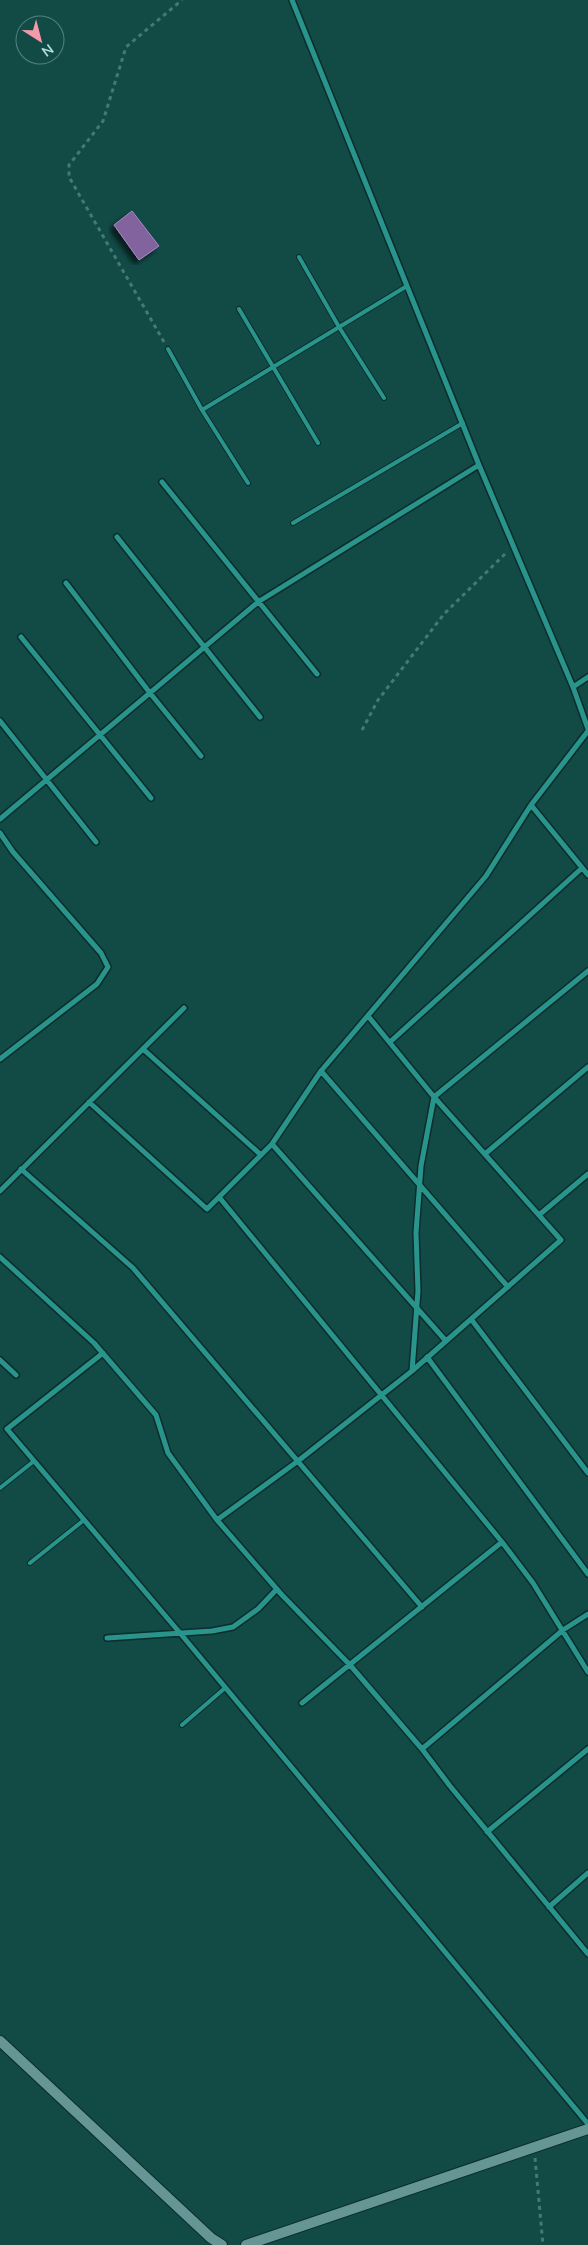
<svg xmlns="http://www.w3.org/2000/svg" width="588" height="2245" viewBox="0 0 588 2245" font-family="Mulish,sans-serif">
<defs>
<filter id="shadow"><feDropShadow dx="-4.5" dy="4.5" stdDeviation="2.5" flood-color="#0009"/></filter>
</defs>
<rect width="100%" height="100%" fill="#124a46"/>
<path fill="#83649e" stroke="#a787c3" filter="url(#shadow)" d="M 132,211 L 159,246 L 139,260 L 114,225 Z"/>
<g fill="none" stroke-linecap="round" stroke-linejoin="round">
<g stroke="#0c2d2a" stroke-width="6">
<path id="lane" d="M 299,257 L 339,327 L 384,398
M 239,309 L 318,443
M 168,349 L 202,410 L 248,483
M 202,410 L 407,286
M 293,523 L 463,423
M 0,1488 L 34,1461
M 30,1563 L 84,1520
M 182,1725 L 225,1688"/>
</g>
<g stroke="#0c2d2a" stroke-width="8">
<path id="street" d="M 292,0 L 479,465 L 573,687 L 588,729
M 162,482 L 317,674
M 117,537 L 260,717
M 66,583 L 150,693 L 201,756
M 21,637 L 151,798
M 573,687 L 588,677
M 0,721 L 96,842
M 531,805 L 588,875
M 0,819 L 258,602 L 479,465
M 0,833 L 13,852 L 101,953 L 108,967 L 97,984 L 0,1059
M 390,1042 L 582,868
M 143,1049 L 261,1155
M 321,1071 L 508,1287
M 89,1102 L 207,1209 L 272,1144 L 321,1071 L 486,876 L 531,805 L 588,731
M 272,1144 L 446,1341
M 485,1154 L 588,1067
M 21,1169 L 133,1268 L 422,1607
M 0,1191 L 184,1008
M 219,1197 L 502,1542 L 533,1583 L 588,1672
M 539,1215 L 588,1174
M 0,1257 L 94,1343 L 156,1415 L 168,1453 L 217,1520 L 282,1595 L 350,1665 L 422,1749 L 450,1786 L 588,1954
M 471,1319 L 588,1473
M 103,1353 L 7,1429 L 180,1633 L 588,2124
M 427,1357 L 588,1574
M 0,1360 L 16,1375
M 412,1371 L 418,1291 L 416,1233 L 421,1166 L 434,1097 L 588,971
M 217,1520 L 298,1461 L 412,1371 L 561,1240 L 434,1097 L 368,1016
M 107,1638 L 212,1631 L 233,1627 L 258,1609 L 277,1589
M 302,1703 L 502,1542
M 422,1749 L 563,1630 L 588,1614
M 487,1832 L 588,1749
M 549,1907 L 588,1873"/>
</g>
<g stroke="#0c2d2a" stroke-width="12">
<path id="secondary" d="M 0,2041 L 211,2238 L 222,2245
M 246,2245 L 588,2129"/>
</g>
<path stroke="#457975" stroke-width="3" stroke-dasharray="4 4" stroke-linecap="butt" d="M 164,342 L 69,177 L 69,165 L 103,121 L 126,47 L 182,0
M 362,730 L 378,700 L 444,614 L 507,552
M 535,2158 L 543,2245"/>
<use href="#lane" stroke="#28948c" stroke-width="4"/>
<use href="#street" stroke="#28948c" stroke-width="5"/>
<use href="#secondary" stroke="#659695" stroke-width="10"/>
</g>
<g transform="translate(40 40) rotate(144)"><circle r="24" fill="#124a46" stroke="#518581"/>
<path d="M0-4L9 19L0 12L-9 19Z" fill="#f39aaa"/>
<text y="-8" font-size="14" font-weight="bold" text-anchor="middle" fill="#b0ddd9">N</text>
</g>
</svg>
